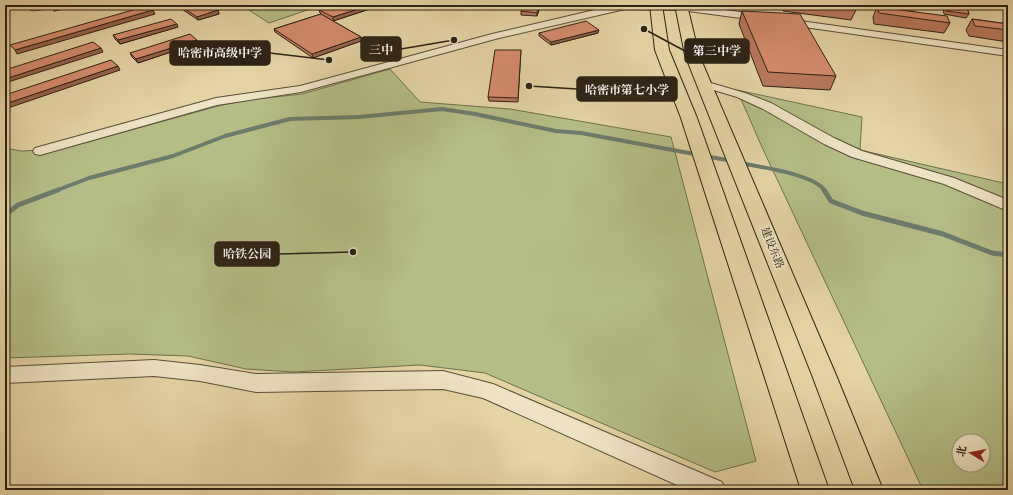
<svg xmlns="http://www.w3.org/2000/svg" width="1013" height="495" viewBox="0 0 1013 495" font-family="'IM FELL English','Noto Serif SC',serif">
<rect width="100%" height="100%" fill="#e5d4a6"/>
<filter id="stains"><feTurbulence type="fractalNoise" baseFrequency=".005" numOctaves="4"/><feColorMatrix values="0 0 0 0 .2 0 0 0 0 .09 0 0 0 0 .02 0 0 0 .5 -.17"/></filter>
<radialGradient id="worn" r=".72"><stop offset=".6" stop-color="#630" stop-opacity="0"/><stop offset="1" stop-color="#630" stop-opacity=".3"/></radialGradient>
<path fill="#b5bd87" stroke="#70704e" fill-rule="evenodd" d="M 241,5 L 322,5 L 269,23 Z
M 390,69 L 420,102 L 510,109 L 671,137 L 756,461 L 715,472 L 485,373 L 420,365 L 294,372 L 246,369 L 188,356 L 129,354 L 5,358 L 5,148 L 21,151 L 62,149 L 218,106 L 247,100 L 302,94 Z
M 737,90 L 862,117 L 860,150 L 1008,184 L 1008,490 L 923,490 L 761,145 ZM 959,441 L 983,441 L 983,465 L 959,465 Z"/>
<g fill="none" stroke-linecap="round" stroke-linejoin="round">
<path stroke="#6c7c6b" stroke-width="4" d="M 740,163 C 760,167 814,174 825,191
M 55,191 L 89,178 L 173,156 L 225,136 L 290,119 L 359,117 L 442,109 L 475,114 L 556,131 L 581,133 L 732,161"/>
<path stroke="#6c7c6b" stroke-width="5" d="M 824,190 L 831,201 L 862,213 L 943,234 L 992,253 L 1008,255
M 5,215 L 18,205 L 58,190"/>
<g stroke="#5a4e39" stroke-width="2">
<path id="minor" d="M 35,5 L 52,5 C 48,9 36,11 31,10 L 29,8 L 31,6 Z
M 616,5 L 687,5 L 763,15 L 768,18 L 763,21 L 681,10 L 625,9 L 499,38 L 301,92 L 217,105 L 40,155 L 35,154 L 33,151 L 35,148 L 216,98 L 300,86 L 492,34 Z
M 786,19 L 1008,50 L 1008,56 L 783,24 L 781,22 L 783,20 Z
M 704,81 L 745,93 L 771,103 L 834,138 L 862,151 L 954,178 L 1008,200 L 1008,211 L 944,184 L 852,157 L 824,144 L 763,109 L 737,97 L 700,86 L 698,84 L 700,82 Z
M 154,360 L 200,365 L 256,374 L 443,371 L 493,384 L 722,482 L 725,490 L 688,490 L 483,398 L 443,389 L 256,392 L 200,381 L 154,376 L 5,383 L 5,367 Z"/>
</g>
<g stroke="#2c2215" stroke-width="2">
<path id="major" d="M 650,5 L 662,5 L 669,50 L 697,118 L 829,490 L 801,490 L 681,118 L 655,50 Z
M 675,5 L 687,5 L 699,55 L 836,375 L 883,490 L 855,490 L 812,375 L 685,55 Z"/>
</g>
<use href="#minor" fill="#eee3c5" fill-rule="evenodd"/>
<use href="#major" fill="#e5d4a6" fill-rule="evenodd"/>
</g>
<path fill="#b8785f" stroke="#2c2215" d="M 49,5 L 79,5 L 54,11 Z
M 176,5 L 210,5 L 218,10 L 219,14 L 198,20 Z
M 333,5 L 382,5 L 333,21 L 361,37 L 361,41 L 313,58 L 275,32 L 274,29 L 321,14 L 320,13 L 319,10 Z
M 518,5 L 530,5 L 530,6 L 539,6 L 539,10 L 537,16 L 521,15 L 521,11 L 524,6 L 518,6 Z
M 784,5 L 855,5 L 856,10 L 851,20 L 783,11 Z
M 890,5 L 913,5 L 913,9 L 912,11 L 950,23 L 944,33 L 874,24 L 873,17 L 877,7 L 890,8 Z
M 942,5 L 966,5 L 969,14 L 966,18 L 944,14 Z
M 1003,5 L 1008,5 L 1008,16 L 1004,6 L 1004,5 Z
M 742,11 L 836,76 L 830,90 L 763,86 L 739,24 Z
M 972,19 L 1008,24 L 1008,42 L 969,36 L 966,30 Z
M 178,27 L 120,44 L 115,39 L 113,35 Z
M 539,33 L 598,33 L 551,45 L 539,36 Z
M 198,43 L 138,63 L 132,57 L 130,53 Z
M 521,50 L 518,102 L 489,101 L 488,97 Z"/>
<path fill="#96624e" stroke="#2c2215" d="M 51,5 L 79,5 L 54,11 Z
M 371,5 L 382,5 L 333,21 L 333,17 Z
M 539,6 L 539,10 L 537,16 L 537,13 Z
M 153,10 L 155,14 L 17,54 L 15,50 Z
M 218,10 L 219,14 L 198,20 L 197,17 Z
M 177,24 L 178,27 L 120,44 L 118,40 Z
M 599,30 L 598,33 L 551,45 L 551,42 Z
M 361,37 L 361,41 L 313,58 L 312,54 Z
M 197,40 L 198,43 L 138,63 L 136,59 Z
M 101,48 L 103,52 L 5,83 L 5,79 Z
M 118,66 L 120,70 L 5,109 L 5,104 Z"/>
<path fill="#d68c6f" stroke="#2c2215" d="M 179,5 L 210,5 L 218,10 L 197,17 Z
M 333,5 L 371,5 L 333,17 L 319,10 Z
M 524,5 L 539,6 L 537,13 L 521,11 Z
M 818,5 L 855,5 L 856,10 Z
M 892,5 L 913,5 L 913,9 L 892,6 Z
M 945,5 L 966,5 L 969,14 L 946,11 Z
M 147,6 L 153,10 L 15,50 L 10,45 Z
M 877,7 L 947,16 L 950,23 L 879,13 Z
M 742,11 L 800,14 L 836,76 L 768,72 Z
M 321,14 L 361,37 L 312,54 L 274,29 Z
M 171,19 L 177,24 L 118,40 L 113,35 Z
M 972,19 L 1008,24 L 1008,30 L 975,26 Z
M 586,21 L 599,30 L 551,42 L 539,33 Z
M 190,34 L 197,40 L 136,59 L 130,53 Z
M 93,42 L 101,48 L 5,79 L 5,70 Z
M 495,50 L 521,50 L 518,98 L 488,97 Z
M 111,60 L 118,66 L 5,104 L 5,95 Z"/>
<g text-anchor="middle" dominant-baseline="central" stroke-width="3.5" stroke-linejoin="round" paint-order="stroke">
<g font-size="11" fill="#2c2215" stroke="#eee3c5">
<text transform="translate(772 248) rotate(68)">建设东路</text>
</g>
</g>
<path fill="none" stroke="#2c2215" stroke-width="1.5" d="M454 40L401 49M644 29L685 51M329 60L270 53M529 86L577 89M353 252L279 254"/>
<g fill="#2c2215" stroke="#eee3c5" stroke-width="1.5">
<circle cx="454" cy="40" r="4"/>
<circle cx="644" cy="29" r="4"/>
<circle cx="329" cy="60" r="4"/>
<circle cx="529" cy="86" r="4"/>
<circle cx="353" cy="252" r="4"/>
</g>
<g fill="#2c2215" stroke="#2c2215" stroke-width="1.5">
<rect x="361" y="37" width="40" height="24" rx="4"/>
<rect x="685" y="39" width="64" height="24" rx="4"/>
<rect x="170" y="41" width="100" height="24" rx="4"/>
<rect x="577" y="77" width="100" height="24" rx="4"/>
<rect x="215" y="242" width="64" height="24" rx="4"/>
</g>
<g font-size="12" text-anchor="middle" font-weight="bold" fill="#fff">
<text x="381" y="54">三中</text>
<text x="717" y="55">第三中学</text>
<text x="220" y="57">哈密市高级中学</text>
<text x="627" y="94">哈密市第七小学</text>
<text x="247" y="258">哈铁公园</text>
</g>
<rect width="1013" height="495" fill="none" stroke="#e5d4a6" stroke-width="20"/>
<rect x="6" y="6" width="1001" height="483" fill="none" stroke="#2c2215" stroke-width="2"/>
<rect x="10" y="10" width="993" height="475" fill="none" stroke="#2c2215"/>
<g transform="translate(971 453) rotate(280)"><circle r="19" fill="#eee3c5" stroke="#a0967f"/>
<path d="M0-3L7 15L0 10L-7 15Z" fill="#8f2418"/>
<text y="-6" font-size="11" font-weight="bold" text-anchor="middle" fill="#2c2215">北</text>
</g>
<rect width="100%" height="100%" filter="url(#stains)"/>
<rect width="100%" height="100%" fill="url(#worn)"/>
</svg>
